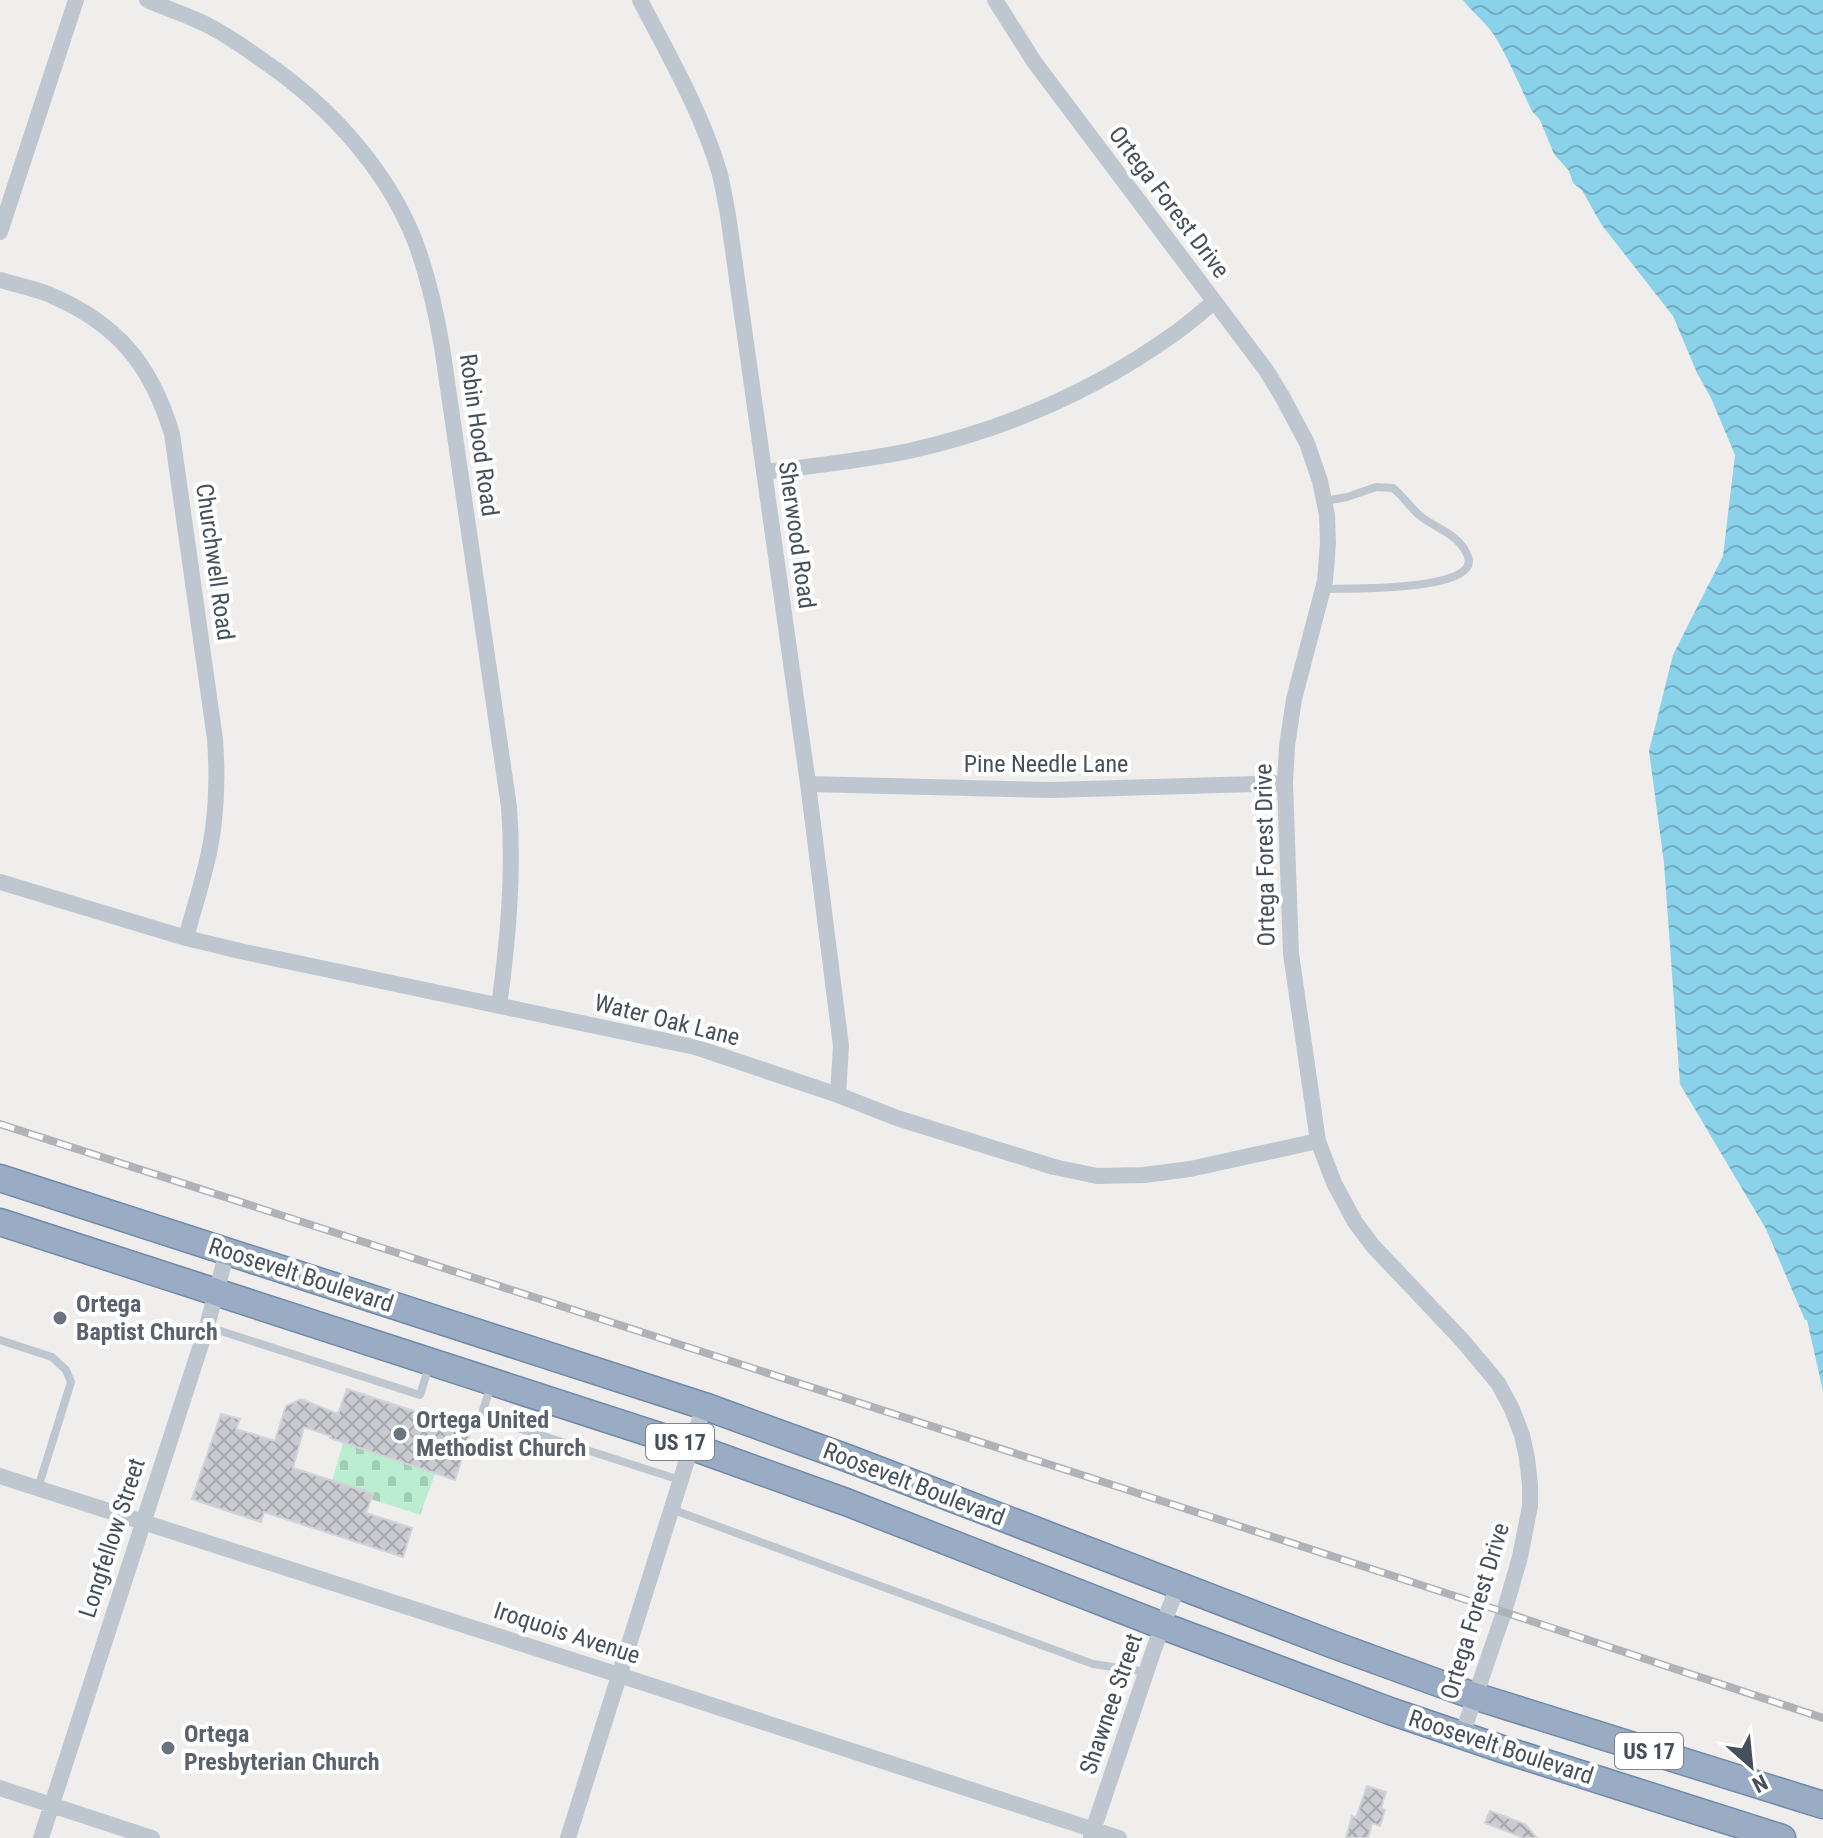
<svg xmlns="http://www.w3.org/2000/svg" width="1823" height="1838" viewBox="0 0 1823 1838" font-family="'Roboto Condensed',sans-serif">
<defs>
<pattern id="cemetery-stones" width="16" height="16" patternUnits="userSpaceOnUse" patternTransform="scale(2)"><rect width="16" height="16" fill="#bbedd0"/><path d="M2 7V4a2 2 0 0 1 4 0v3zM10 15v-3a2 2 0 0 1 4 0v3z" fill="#a2cdb5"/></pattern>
<pattern id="water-waves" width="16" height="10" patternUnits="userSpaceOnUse" patternTransform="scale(2)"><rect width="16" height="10" fill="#89d2ea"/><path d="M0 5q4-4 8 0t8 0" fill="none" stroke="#72adc1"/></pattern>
<pattern id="building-cross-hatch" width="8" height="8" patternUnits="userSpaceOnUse" patternTransform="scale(2)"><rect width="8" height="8" fill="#caccd2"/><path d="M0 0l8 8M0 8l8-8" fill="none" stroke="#a6a8ad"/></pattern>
</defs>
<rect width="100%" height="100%" fill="#f0eded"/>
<path fill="url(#cemetery-stones)" d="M 343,1443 L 435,1474 L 420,1515 L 371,1499 L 332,1481 Z"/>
<path fill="url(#water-waves)" d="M 1463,0 L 1823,0 L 1823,1391 L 1807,1320 L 1805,1320 L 1766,1229 L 1680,1084 L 1664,863 L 1649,751 L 1673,655 L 1723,556 L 1735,455 L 1711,398 L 1697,373 L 1673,316 L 1601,224 L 1582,190 L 1573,183 L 1569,171 L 1554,154 L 1540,120 L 1532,111 C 1519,85 1508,56 1492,32 C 1483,20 1472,12 1463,0 Z"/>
<path fill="url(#building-cross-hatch)" stroke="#d1d3d9" stroke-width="2" d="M 347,1389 L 471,1430 L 455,1480 L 330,1438 L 331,1436 L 304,1427 L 293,1468 L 373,1494 L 366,1513 L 412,1528 L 403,1557 L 264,1512 L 261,1522 L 192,1499 L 221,1414 L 240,1419 L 236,1429 L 275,1441 L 286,1406 L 301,1399 L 338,1414 Z
M 1367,1786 L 1386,1792 L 1381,1808 L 1385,1810 L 1380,1826 L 1372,1823 L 1368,1838 L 1346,1838 L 1352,1816 L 1356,1818 Z
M 1490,1811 L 1525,1824 L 1537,1838 L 1524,1838 L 1485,1823 Z"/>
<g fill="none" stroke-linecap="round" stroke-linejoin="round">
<g stroke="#7089a7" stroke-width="29">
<path id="trunk" d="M 0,1178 L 704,1406 L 847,1458 L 1334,1645 L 1474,1696 L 1823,1805
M 0,1222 L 690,1446 L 846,1502 L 1163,1626 L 1390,1711 L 1505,1750 L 1782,1838"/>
</g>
<path stroke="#bec7cf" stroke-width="8" d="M 1322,589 C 1341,588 1487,593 1467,554 C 1457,533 1436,529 1419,515 C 1410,507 1403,496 1393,488 L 1376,487 L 1347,497 L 1325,501
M 208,1327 L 420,1395 L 429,1366
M 0,1340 L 52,1357 L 66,1370 L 71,1382 L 38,1488
M 491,1386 L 481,1416 L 680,1480
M 671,1509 L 1093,1664 L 1146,1672"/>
<path stroke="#bec7cf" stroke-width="16" d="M 147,0 C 165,8 185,14 203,23 C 225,33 245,48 265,62 C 329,106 386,168 415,241 C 428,276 436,311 442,347 L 509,807 C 514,875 508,940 499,1006
M 640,0 C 669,56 701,111 719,171 C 723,185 725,200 728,215 L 808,784 L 841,1046 L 838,1095
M 995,0 L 1035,63 L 1266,370 L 1283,398 L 1307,443 L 1320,481 L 1327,515 L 1328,543 L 1325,581 L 1294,699 L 1287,746 L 1285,783 L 1291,954 L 1318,1141 L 1334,1183 L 1355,1222 L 1373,1246 L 1462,1340 L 1498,1383 L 1512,1409 L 1522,1435 L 1527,1458 L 1530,1485 L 1530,1506 L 1520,1557 L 1504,1612 L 1462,1735
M 0,232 L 76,0
M 0,280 C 16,285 33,288 48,294 C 117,323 151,364 172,434 L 215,739 C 217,766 217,794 214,821 C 210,861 196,900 186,938
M 764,472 C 812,466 861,461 909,451 C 1003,430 1092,392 1171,336 C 1186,326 1200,313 1214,302
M 808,784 L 1051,790 L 1285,783
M 0,882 L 186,938 L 240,951 L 695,1047 L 838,1095 L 897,1118 L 1054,1167 L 1097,1176 L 1144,1175 L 1190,1169 L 1318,1141
M 0,1476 L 619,1675 L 1119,1838
M 0,1788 L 152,1838
M 1091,1836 L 1154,1649 L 1178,1585
M 41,1838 L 207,1326 L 227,1252
M 568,1838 L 704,1406"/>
<use href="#trunk" stroke="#99acc4" stroke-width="26"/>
<g stroke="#afb2b7" stroke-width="8">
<path id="rail" d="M 0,1124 L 1504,1612 L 1823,1718"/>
</g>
<use href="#rail" stroke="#fff" stroke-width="5" stroke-dasharray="15" stroke-linecap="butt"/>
</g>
<g fill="#6b7280" stroke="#fff" stroke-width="3">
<circle cx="60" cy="1318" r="8"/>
<circle cx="400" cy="1434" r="8"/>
<circle cx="168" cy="1748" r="8"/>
</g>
<g text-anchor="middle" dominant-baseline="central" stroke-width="8" stroke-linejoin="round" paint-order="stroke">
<g fill="#fff" stroke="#7e848c" stroke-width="2">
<rect x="646" y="1424" width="68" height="36" rx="6"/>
<rect x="1615" y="1733" width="68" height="36" rx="6"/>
</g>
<g font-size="22" font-weight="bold" fill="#46505a">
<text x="680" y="1442">US 17</text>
<text x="1649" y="1751">US 17</text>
</g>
<g font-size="24" fill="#46505a" stroke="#fff">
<text transform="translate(1169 202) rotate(53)">Ortega Forest Drive</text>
<text transform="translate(479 435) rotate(82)">Robin Hood Road</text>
<text transform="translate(797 535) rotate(82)">Sherwood Road</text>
<text transform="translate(215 562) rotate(82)">Churchwell Road</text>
<text x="1046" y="764">Pine Needle Lane</text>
<text transform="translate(1265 855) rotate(-91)">Ortega Forest Drive</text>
<text transform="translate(667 1020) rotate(14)">Water Oak Lane</text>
<text transform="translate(301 1275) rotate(18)">Roosevelt Boulevard</text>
<text transform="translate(914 1484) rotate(21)">Roosevelt Boulevard</text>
<text transform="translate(112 1538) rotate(-72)">Longfellow Street</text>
<text transform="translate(1475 1611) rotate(-73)">Ortega Forest Drive</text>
<text transform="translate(567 1633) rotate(18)">Iroquois Avenue</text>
<text transform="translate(1111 1704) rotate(-71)">Shawnee Street</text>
<text transform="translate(1501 1747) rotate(18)">Roosevelt Boulevard</text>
</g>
<g font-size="24" font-weight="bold" fill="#5b616d" stroke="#fff" text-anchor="start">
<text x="76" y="1304">Ortega<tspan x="76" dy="28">Baptist Church</tspan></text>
<text x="416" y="1420">Ortega United<tspan x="416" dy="28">Methodist Church</tspan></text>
<text x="184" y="1734">Ortega<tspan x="184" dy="28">Presbyterian Church</tspan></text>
</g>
</g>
<g transform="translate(1751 1766) rotate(153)" stroke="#ffffff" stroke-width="6" paint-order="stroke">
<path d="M0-6L14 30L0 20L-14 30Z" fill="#46505a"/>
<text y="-12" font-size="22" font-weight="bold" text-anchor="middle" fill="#46505a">N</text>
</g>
</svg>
